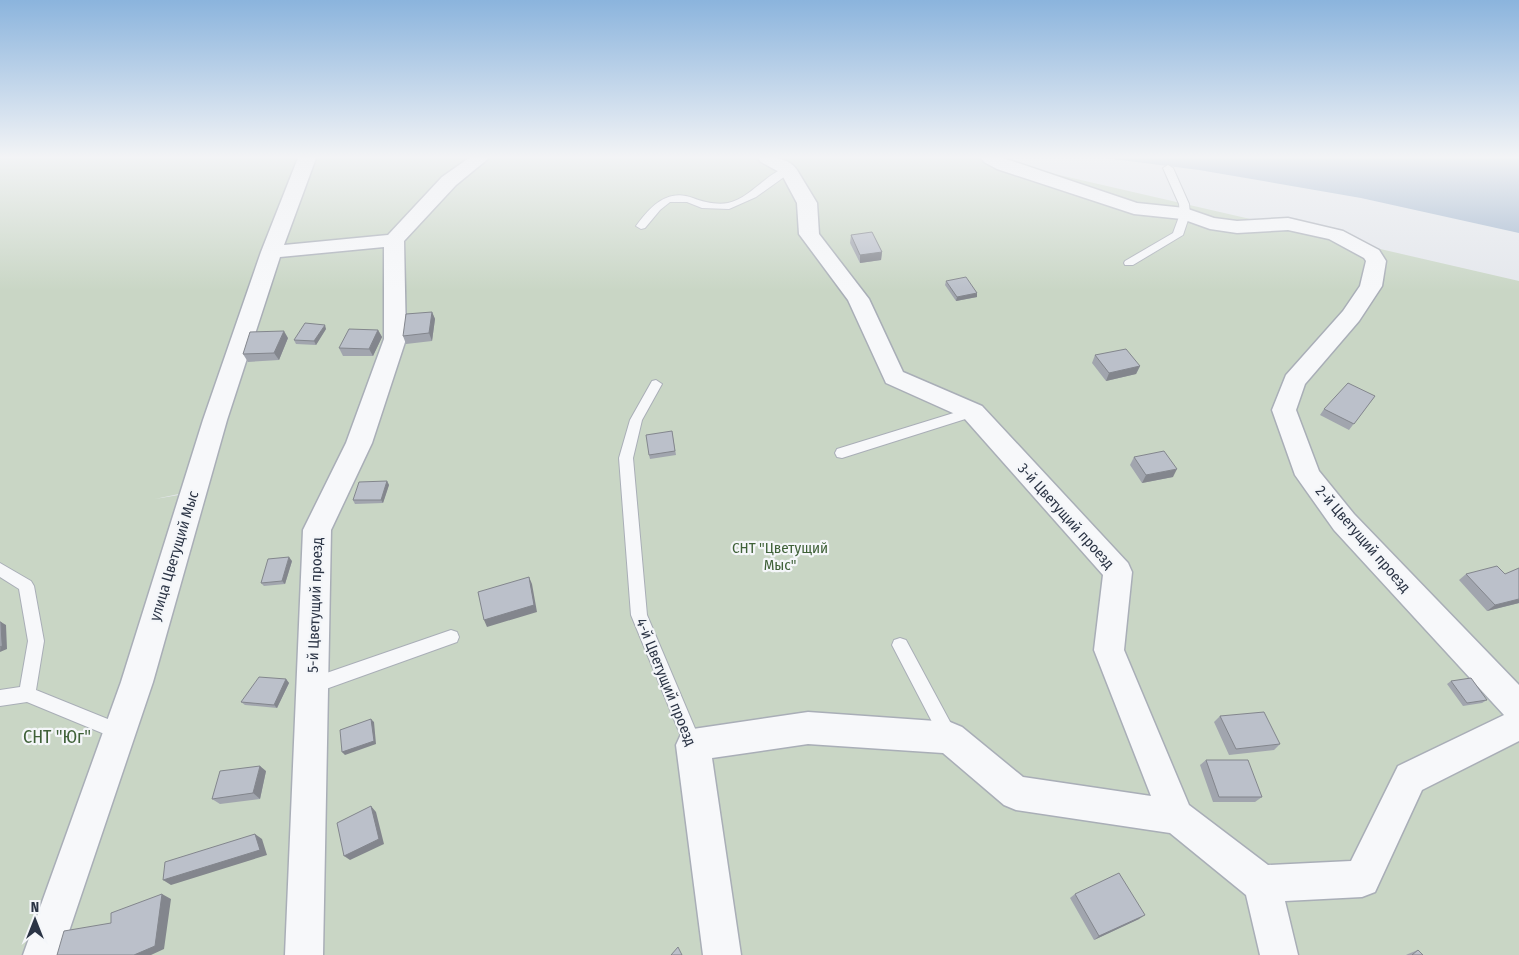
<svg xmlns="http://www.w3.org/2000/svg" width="1519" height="955" viewBox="0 0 1519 955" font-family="'Fira Sans Condensed',sans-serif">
<rect width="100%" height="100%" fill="#e4e7ec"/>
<path fill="#c9d6c5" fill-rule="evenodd" d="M 0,158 L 1002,158 L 1020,166 L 1519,281 L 1519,955 L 0,955 ZM 193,491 L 151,633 L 135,635 L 185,494 L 155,499 Z"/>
<path fill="#9fb4cc" d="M 1105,158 L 1519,158 L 1519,233 L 1361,198 L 1199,170 Z"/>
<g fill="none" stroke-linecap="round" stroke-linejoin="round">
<g stroke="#a9aeb7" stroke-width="2">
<path id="service" d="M 1168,165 L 1173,168 L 1189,204 L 1190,214 L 1183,235 L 1133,265 L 1125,265 L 1124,263 L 1125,261 L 1173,233 L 1180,214 L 1179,204 L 1163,168 Z
M 788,167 L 793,170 L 791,172 L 756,197 L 729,209 L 702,208 L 687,202 L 670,202 L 660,210 L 645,228 L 641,229 L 636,226 C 650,207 667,188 693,198 C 703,202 717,205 728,203 C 751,198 766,173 788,167 Z
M 656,380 L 662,384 L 642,420 L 633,458 L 647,615 L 702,745 L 699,751 L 693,753 L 687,751 L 631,615 L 619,458 L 630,420 L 652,381 Z
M 973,407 L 978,409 L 979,412 L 978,415 L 842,458 L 837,457 L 835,453 L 837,449 Z
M 0,563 L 31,581 L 34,586 L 44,641 L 36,690 L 125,726 L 128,732 L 125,738 L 119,740 L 27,702 L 0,706 L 0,690 L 20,687 L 28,641 L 19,589 L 0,577 Z
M 451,630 L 457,632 L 459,637 L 457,642 L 312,694 L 306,691 L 304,686 L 306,681 L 312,678 Z
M 900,638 L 906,640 L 955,731 L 958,737 L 955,743 L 949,745 L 943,743 L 892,645 L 894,640 Z"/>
</g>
<g stroke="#a9aeb7" stroke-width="3">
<path id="minor" d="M 298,158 L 316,158 L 284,245 L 388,235 L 442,177 L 469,158 L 489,158 L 456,185 L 404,241 L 406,339 L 372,443 L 331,530 L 323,955 L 285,955 L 303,530 L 346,443 L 384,339 L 384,247 L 280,257 L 227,420 L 153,682 L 61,955 L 23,955 L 121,682 L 203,420 L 261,252 Z
M 758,158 C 772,157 788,157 797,170 L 817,203 L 819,234 L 869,299 L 903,372 L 982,406 L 1128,563 L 1132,572 L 1124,650 L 1189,805 L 1268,865 L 1351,861 L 1398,766 L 1504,715 L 1334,530 L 1295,475 L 1272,410 L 1286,375 L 1343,311 L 1360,286 L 1366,261 L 1364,258 L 1329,239 L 1288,230 L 1237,233 L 1210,229 L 1182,219 L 1134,214 L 997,169 L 984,162 L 981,158 L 1003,158 L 1137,203 L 1185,208 L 1214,218 L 1237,221 L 1288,218 L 1343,231 L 1379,250 L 1386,261 L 1382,286 L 1359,321 L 1305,384 L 1296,410 L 1319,471 L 1354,514 L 1519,685 L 1519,741 L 1422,790 L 1375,892 L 1362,897 L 1285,901 L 1298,955 L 1260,955 L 1246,895 L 1170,833 L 1016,810 L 1004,805 L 943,753 L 808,744 L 712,758 L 741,955 L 703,955 L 676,745 L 681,734 L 693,729 L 808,712 L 950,722 L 962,727 L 1023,777 L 1151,796 L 1094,650 L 1103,575 L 964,418 L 886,383 L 848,300 L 799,234 L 797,203 L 781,173 L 761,162 Z"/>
</g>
<use href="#service" fill="#f7f8fa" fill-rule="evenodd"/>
<use href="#minor" fill="#f7f8fa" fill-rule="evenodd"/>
</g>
<path fill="#a1a5ae" d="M 851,235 L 882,252 L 881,260 L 860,263 L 850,243 Z
M 946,281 L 977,297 L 956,301 L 945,285 Z
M 432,312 L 435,319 L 432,341 L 406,344 L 403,336 Z
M 326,329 L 316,345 L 296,344 L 294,340 Z
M 378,330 L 382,337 L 373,356 L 343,356 L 339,348 Z
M 288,338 L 279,360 L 248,362 L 243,354 Z
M 1095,355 L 1140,366 L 1136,374 L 1106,381 L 1092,363 Z
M 1375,396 L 1349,430 L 1320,415 L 1324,409 Z
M 672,431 L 676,455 L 650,459 L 649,455 Z
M 1134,457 L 1173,477 L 1142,483 L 1130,465 Z
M 387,481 L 389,485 L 383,503 L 355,504 L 353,500 Z
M 292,561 L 285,584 L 264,586 L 261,583 Z
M 1466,574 L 1505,574 L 1519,603 L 1487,611 L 1459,580 Z
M 286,679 L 289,683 L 277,708 L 245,705 L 241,702 Z
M 1451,681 L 1487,700 L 1482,703 L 1463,706 L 1447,684 Z
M 1220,716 L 1280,744 L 1274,750 L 1229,755 L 1214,722 Z
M 1206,760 L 1262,797 L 1255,802 L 1213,802 L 1200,765 Z
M 266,771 L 260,799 L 220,804 L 212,799 Z
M 1075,894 L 1139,919 L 1094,940 L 1070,898 Z
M 1418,950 L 1423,955 L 1406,955 L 1408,954 Z"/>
<path fill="#83868d" d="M 882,252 L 881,260 L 860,263 L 860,255 Z
M 977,293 L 977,297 L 956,301 L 957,297 Z
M 432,312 L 435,319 L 432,341 L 429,333 Z
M 325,325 L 326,329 L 316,345 L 314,341 Z
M 378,330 L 382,337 L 373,356 L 369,349 Z
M 284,331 L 288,338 L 279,360 L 274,353 Z
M 1140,366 L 1136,374 L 1106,381 L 1109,373 Z
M 1177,469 L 1173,477 L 1142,483 L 1146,475 Z
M 387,481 L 389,485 L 383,503 L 381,500 Z
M 289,557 L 292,561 L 285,584 L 282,581 Z
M 529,577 L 532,584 L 537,612 L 487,627 L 484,620 Z
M 1519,599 L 1519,603 L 1487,611 L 1495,605 Z
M 1,622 L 6,625 L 7,649 L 0,652 Z
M 286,679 L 289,683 L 277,708 L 274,705 Z
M 371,719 L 374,722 L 376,744 L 345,755 L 342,752 Z
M 260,766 L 266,771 L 260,799 L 253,793 Z
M 371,806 L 376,812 L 384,844 L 350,860 L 344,856 Z
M 255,834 L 262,839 L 267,855 L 171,885 L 163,880 Z
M 162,894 L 171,899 L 164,949 L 151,955 L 134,955 Z
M 1145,915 L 1139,919 L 1094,940 L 1099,936 Z"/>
<path fill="#bbc0ca" stroke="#83868d" d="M 872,232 L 882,252 L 860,255 L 851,235 Z
M 966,277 L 977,293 L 957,297 L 946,281 Z
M 432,312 L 429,333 L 403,336 L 406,314 Z
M 305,323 L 325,325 L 314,341 L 294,340 Z
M 349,329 L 378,330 L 369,349 L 339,348 Z
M 284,331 L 274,353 L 243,354 L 250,332 Z
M 1126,349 L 1140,366 L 1109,373 L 1095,355 Z
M 1348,383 L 1375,396 L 1354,424 L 1324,409 Z
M 672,431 L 675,451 L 649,455 L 646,435 Z
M 1164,451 L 1177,469 L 1146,475 L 1134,457 Z
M 387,481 L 381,500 L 353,500 L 359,482 Z
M 289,557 L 282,581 L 261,583 L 268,559 Z
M 1497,566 L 1505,574 L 1519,568 L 1519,599 L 1495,605 L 1466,574 Z
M 529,577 L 534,605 L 484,620 L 478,592 Z
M 0,622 L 1,622 L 2,646 L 0,647 Z
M 259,677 L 286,679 L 274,705 L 241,702 Z
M 1471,678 L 1487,700 L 1467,703 L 1451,681 Z
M 1264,712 L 1280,744 L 1236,749 L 1220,716 Z
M 371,719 L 374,741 L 342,752 L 340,730 Z
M 1206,760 L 1248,760 L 1262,797 L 1219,797 Z
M 260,766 L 253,793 L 212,799 L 220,771 Z
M 371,806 L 379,839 L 344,856 L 337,823 Z
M 255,834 L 260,850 L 163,880 L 165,862 Z
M 1119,873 L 1145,915 L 1099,936 L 1075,894 Z
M 162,894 L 155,946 L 134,955 L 57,955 L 64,931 L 111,923 L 111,913 Z
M 678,947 L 682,955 L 671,955 Z
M 1418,950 L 1423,955 L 1412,955 Z"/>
<linearGradient id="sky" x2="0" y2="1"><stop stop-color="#8bb4dd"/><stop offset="0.54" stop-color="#f3f4f6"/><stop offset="1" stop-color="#f3f4f6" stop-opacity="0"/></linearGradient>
<rect width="1519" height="291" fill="url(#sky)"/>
<g text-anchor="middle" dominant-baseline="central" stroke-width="4.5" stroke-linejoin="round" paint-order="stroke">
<g font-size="15" fill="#2b3445" stroke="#f4f6f9">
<text transform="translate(1066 516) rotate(48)">3-й Цветущий проезд</text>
<text transform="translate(1363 539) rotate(49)">2-й Цветущий проезд</text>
<text transform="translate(174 556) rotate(-73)">улица Цветущий Мыс</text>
<text transform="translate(315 605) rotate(-88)">5-й Цветущий проезд</text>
<text transform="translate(666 682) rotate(68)">4-й Цветущий проезд</text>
</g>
<g font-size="15" fill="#3f6138" stroke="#f4f6f9">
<text x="780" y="548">СНТ "Цветущий<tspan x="780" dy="17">Мыс"</tspan></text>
</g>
<g font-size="18" fill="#3f6138" stroke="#f4f6f9">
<text x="57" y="737">СНТ "Юг"</text>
</g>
</g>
<g transform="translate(35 920)" stroke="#f4f6f9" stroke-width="4" paint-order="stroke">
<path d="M0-4L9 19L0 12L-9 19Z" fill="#2b3445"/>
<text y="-8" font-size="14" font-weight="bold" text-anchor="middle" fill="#2b3445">N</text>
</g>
</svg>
